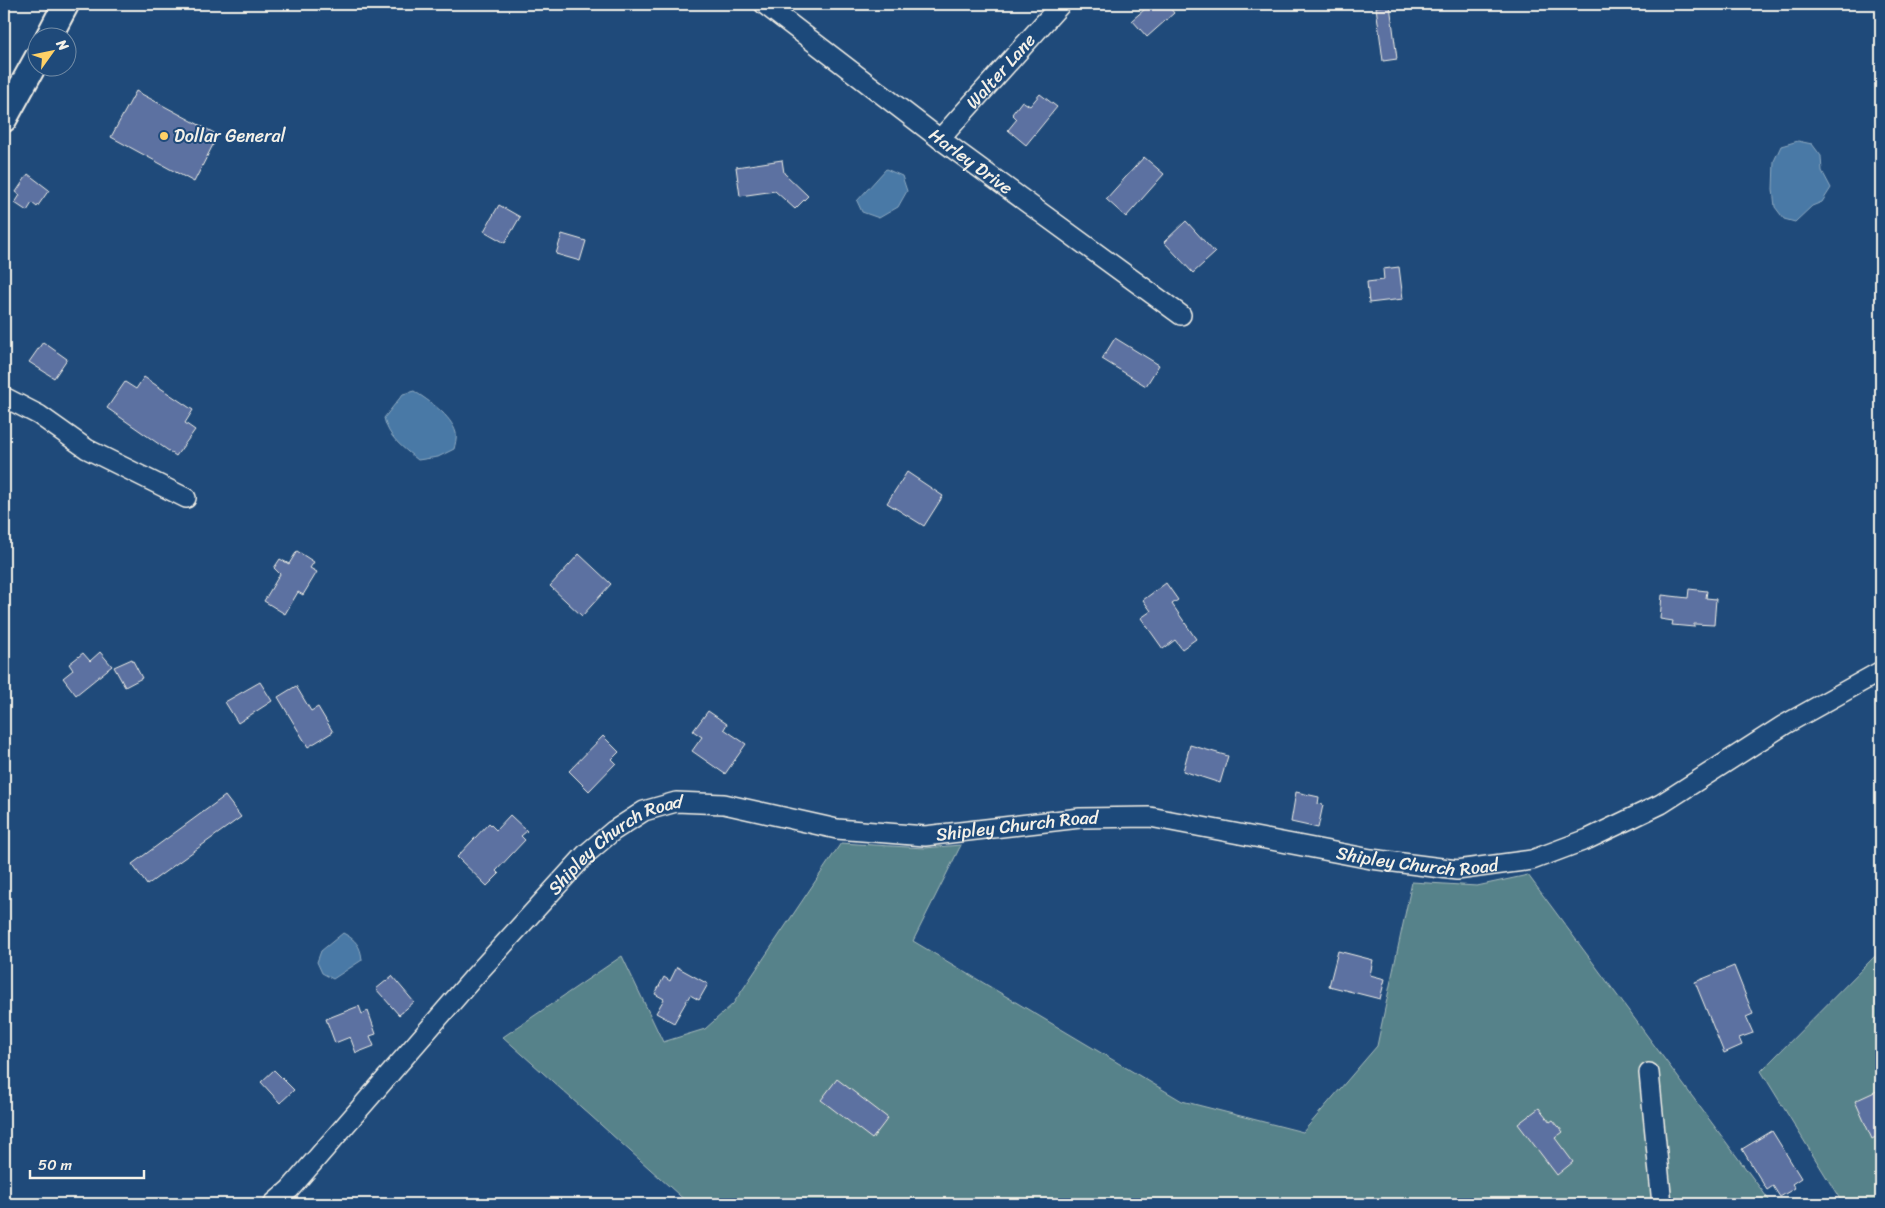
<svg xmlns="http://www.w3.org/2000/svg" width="1885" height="1208" viewBox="0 0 1885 1208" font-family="Sriracha,sans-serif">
<rect width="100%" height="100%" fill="#1f4a7a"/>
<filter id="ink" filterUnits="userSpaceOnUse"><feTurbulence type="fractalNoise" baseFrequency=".02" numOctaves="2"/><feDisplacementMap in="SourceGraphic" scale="10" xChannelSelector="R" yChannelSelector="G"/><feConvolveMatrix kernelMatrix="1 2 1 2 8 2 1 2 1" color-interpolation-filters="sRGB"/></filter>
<g filter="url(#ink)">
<path fill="#57828a" stroke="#a6bab9" d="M 841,843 L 924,848 L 961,845 L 913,941 L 1182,1101 L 1303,1132 L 1377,1046 L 1412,882 L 1477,886 L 1528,875 L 1772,1204 L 689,1204 L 503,1037 L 622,956 L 663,1042 L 705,1029 L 733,1004 Z
M 1881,950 L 1881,1204 L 1843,1204 L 1761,1071 Z"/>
<path fill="#4979a6" stroke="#8da9c0" d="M 1798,141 L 1812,144 L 1821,156 L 1822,171 L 1831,188 L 1822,202 L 1812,206 L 1795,222 L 1784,219 L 1775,207 L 1773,189 L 1774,161 L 1781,146 Z
M 886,169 L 902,176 L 907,191 L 898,207 L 879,218 L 862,212 L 857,201 Z
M 414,391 C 429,401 451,415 456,433 C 457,438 455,445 454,449 L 438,457 L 418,460 C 403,448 388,437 384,418 L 403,394 Z
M 343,933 C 355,939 361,946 362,960 L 333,979 L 322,973 L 317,962 L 321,951 Z"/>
<path fill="#5c71a1" stroke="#f4f1e8" d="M 1151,4 L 1167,4 L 1174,13 L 1147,37 L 1132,20 Z
M 1390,5 L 1397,59 L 1383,61 L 1376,7 Z
M 136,91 L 218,135 L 194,182 L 111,137 Z
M 1040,94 L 1057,107 L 1026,145 L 1008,130 L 1017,119 L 1012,114 L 1022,101 L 1030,106 Z
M 1144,157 L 1164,174 L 1126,217 L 1106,199 Z
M 782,160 L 784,173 L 808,196 L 795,209 L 775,191 L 740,196 L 736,167 Z
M 28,174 L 49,190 L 37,207 L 32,203 L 27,211 L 15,203 L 20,195 L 16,192 Z
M 499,205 L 520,217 L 505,243 L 484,231 Z
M 1186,221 L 1215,253 L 1193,273 L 1164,242 Z
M 562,234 L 586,241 L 580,261 L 556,254 Z
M 1399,267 L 1403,299 L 1369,303 L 1367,282 L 1384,280 L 1383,269 Z
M 1115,338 L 1159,365 L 1146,386 L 1102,359 Z
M 43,342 L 67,359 L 54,378 L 29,362 Z
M 144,377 L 193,410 L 185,423 L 195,430 L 176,456 L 107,408 L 125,382 L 136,389 Z
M 907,472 L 943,496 L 924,526 L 887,503 Z
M 297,551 L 314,562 L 310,568 L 317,572 L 303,595 L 298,592 L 285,614 L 264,601 L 280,574 L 274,568 L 280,559 L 289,564 Z
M 579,554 L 611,584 L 582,616 L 550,586 Z
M 1166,583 L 1178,600 L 1172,604 L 1196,639 L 1182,649 L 1175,640 L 1163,649 L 1141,618 L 1151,611 L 1143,600 Z
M 1689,589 L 1707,591 L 1706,598 L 1716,599 L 1714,625 L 1694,624 L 1694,627 L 1672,625 L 1673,621 L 1660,619 L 1662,595 L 1688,598 Z
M 100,652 L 112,666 L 76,695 L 63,678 L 73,670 L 69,664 L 83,653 L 90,661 Z
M 132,659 L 142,678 L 125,687 L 114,667 Z
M 260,682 L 272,701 L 238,723 L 225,702 Z
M 296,686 L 311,711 L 318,707 L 333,732 L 308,747 L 278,697 Z
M 708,711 L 727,724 L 724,729 L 746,744 L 725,774 L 692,751 L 702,737 L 693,731 Z
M 603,736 L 619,752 L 612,759 L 616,763 L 589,791 L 569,771 Z
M 1190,745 L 1228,756 L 1220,783 L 1183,771 Z
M 1296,792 L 1319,797 L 1318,804 L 1323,805 L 1318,828 L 1291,822 Z
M 225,796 L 241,817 L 147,885 L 132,864 Z
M 510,815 L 527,831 L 521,836 L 525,840 L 496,871 L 499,874 L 487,886 L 457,857 L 489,823 L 496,830 Z
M 1338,951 L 1373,960 L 1370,975 L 1385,979 L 1380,999 L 1329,986 Z
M 1734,966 L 1753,1014 L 1746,1017 L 1753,1033 L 1739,1038 L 1742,1045 L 1724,1053 L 1695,982 Z
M 677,967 L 708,984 L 699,1000 L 690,995 L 674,1023 L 656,1013 L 664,999 L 655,994 L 664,977 L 670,981 Z
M 392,976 L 414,1002 L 399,1015 L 376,989 Z
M 359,1006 L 362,1014 L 368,1011 L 376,1034 L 370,1036 L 374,1046 L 356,1053 L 350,1037 L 335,1043 L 326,1019 Z
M 274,1070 L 294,1090 L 280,1103 L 261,1082 Z
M 837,1079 L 888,1118 L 872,1139 L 821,1100 Z
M 1881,1089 L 1881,1134 L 1872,1139 L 1855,1101 Z
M 1539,1108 L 1550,1122 L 1553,1120 L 1563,1132 L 1555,1138 L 1573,1162 L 1557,1175 L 1518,1124 Z
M 1772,1131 L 1801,1178 L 1792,1184 L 1795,1188 L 1780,1197 L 1773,1186 L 1767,1190 L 1742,1149 Z"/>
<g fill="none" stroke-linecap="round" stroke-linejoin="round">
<g stroke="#f4f1e8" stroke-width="22">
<g id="minor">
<path id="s1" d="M 764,4 L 940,139 L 1181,315"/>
<path id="s2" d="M 940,139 L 1061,4"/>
<path d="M 4,397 L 39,415 L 87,449 L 186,498"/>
<path d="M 1649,1073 L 1662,1204"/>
<path id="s3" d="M 273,1204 L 290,1189 L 474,977 L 586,854 L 613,831 L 644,811 L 676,802 L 724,804 L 837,829 L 925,836 L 1080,818 L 1150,817 L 1371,859 L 1457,870 L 1532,860 L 1588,839 L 1661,804 L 1784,725 L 1881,671"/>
</g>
</g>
<g stroke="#f4f1e8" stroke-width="29">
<path id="major" d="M 48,38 L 66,4
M 4,119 L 38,57"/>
</g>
<use href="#minor" stroke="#1f4a7a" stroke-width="19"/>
<use href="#major" stroke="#1f4a7a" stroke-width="25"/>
</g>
</g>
<circle fill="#ffd166" stroke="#1f4a7a" stroke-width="2" cx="164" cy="136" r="5"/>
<g text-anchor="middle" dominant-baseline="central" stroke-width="4" stroke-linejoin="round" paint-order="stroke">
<g font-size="18" fill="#f4f1e8" stroke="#1f4a7a">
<text stroke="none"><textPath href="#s2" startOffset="91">Walter Lane</textPath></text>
<text stroke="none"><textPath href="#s1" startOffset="260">Harley Drive</textPath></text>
<text stroke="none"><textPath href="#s3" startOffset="920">Shipley Church Road</textPath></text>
<text stroke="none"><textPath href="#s3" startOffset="500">Shipley Church Road</textPath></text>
<text stroke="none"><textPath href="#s3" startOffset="1325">Shipley Church Road</textPath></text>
</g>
<g font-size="18" fill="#f4f1e8" stroke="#1f4a7a" text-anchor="start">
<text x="174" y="136">Dollar General</text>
</g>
</g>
<rect width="1885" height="1208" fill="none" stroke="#1f4a7a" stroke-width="20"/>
<rect x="10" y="10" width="1865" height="1188" fill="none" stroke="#f4f1e8" stroke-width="2" filter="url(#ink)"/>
<g transform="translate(52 52) rotate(57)"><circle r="24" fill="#1f4a7a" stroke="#748da6"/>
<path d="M0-4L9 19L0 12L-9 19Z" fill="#ffd166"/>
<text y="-8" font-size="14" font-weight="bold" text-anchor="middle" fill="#f4f1e8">N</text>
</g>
<path d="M30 1170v8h114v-8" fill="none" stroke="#f4f1e8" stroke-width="2.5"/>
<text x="38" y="1170" font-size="15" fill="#f4f1e8" stroke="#1f4a7a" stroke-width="4" paint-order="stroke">50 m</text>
</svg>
